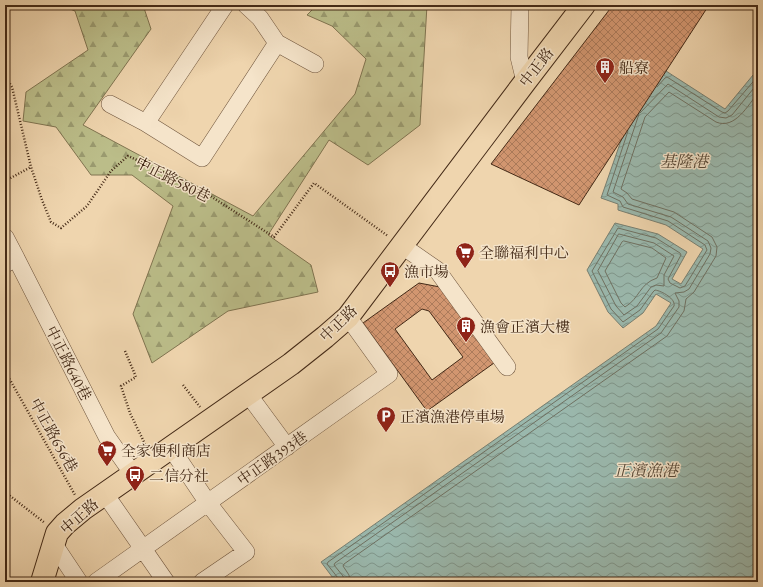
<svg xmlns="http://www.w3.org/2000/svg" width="763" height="587" viewBox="0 0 763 587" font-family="'EB Garamond','Noto Serif TC',serif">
<defs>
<pattern id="forest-firs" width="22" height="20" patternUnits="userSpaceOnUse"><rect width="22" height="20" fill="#bbbd89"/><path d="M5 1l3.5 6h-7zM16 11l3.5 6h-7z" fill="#9a9a6f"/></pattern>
<pattern id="water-waves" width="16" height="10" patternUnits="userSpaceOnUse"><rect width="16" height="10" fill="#9ab8ad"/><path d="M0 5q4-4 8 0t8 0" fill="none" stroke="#7f968c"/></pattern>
<pattern id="building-cross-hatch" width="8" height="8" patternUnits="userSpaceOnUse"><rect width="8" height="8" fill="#d29670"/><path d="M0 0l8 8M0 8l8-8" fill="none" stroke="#ac7b5b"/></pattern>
</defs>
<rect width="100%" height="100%" fill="#efd5ae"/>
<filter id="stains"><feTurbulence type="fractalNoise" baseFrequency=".005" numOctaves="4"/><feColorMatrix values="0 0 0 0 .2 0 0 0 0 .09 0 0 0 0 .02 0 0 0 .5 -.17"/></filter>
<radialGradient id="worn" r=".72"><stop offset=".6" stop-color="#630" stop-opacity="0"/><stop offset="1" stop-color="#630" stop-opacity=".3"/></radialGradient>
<path fill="url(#forest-firs)" stroke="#807450" d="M 60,5 L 143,5 L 151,29 L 83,125 L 253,216 L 355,94 L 366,59 L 332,26 L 307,15 L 317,5 L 427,5 L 420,125 L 368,165 L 329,140 L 268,235 L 311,265 L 318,292 L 228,311 L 152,363 L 133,314 L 173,206 L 132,175 L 91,175 L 56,127 L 23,121 L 26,92 L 88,50 L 75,11 Z"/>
<path fill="url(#water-waves)" stroke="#787f71" d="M 758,69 L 758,582 L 336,582 L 321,562 L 656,326 L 671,303 L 656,294 L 643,313 L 623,328 L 608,312 L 587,270 L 615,223 L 658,234 L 687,252 L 672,279 L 681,284 L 703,249 L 666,225 L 618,210 L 618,204 L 601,198 L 632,109 L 666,71 L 725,109 Z"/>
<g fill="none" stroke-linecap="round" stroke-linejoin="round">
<path stroke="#6f7162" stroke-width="1" d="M 657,87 L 665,78 L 667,77 L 722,112 L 725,113 L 728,111 L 758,76
M 640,113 L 668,84 L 719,117 L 726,118 L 732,115 L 758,83
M 619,234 L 654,243 L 674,256 L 664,275 L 664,286 L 656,285 L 651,287 L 637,306 L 624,315 L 616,306 L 598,271 Z
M 624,241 L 652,248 L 666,258 L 657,278 C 639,284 640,298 625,307 L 621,303 L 605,271 L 622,242 Z
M 339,582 L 338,578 L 327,564 L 328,562 L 658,329 L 674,306 C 676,299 662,291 655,290 L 653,292 L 640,310 L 623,322 L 611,309 L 592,271 L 618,228 L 656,238 L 680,253 L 681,255 L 668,279 L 670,283 L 680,288 L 685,286 L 707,250 L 705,245 L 668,221 L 623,207 L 620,201 L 607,195 L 628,131
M 344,582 L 343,576 L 334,565 L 335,563 L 661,333 L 679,307 L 679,301 L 675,293 L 684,292 L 689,289 L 710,254 L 711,248 L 708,241 L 671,217 L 628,204 L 623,197 L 613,192 L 639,114
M 350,582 L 349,575 L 343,566 L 344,564 L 667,336 L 684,311 L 686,299 L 694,292 L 716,256 L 717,247 L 712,237 L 674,212 L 632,199 L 627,193 L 621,189 L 645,117 L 669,92 L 716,122 C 735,130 748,105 758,93"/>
</g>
<path fill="url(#building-cross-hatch)" stroke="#442a17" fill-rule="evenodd" d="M 613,5 L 709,5 L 579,205 L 491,164 Z
M 419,283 L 440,287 L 494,363 L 427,411 L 363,323 ZM 422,309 L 429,311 L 463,357 L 432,380 L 395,329 Z"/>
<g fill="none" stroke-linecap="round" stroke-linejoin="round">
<g stroke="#6f553d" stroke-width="18">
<path id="minor" d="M 246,5 L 260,18 L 277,43 L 315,64
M 520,5 L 519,57 L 525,82
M 110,104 L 146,123 L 202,158 L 277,43
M 146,123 L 225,5
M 5,237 L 16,258
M 401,245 L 437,270 L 507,367
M 5,264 L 16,258 L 107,437 L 133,474
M 248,394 L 287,447
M 171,448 L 208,503 L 246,552 L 202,582
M 105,494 L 166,582
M 53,543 L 79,582
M 96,582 L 389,374 L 348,317"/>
</g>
<g stroke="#442a17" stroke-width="24">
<path id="major" d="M 42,582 L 57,533 L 65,524 L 83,509 L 291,364 L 325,337 L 348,317 L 525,82 L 584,5"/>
</g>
<path stroke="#442a17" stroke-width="2.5" stroke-dasharray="1 2" stroke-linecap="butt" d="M 5,76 L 12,87 L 31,167 L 42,200 L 51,222 L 61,228 L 87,206 L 111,171 L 128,156 L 198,188 L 274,237 L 314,183 L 388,236
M 5,181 L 31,167
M 125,351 L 136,377 L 121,386 L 130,413 L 145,444
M 5,371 L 75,495
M 183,385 L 200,407
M 5,492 L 45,523"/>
<use href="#minor" stroke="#f5e4ca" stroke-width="17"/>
<use href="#major" stroke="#efd5ae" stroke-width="22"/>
</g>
<defs>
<g id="building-pin" transform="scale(1)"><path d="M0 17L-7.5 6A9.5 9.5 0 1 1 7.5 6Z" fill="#8f2418" stroke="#f5e4ca"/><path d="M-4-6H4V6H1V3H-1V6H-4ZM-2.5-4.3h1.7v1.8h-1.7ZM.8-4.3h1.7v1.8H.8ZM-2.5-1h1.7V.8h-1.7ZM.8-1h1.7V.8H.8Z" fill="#fff"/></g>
<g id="supermarket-pin" transform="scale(1)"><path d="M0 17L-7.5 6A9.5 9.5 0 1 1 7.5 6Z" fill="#8f2418" stroke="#f5e4ca"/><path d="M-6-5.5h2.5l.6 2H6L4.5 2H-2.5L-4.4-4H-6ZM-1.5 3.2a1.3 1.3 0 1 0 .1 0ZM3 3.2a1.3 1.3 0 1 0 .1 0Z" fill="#fff"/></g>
<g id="bus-pin" transform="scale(1)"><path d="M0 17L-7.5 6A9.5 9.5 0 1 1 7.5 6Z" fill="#8f2418" stroke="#f5e4ca"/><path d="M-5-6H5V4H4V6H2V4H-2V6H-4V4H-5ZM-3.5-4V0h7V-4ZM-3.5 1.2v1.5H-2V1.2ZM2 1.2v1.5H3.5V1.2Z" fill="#fff"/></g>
<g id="parking-pin" transform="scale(1)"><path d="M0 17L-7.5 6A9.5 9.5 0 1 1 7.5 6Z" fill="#8f2418" stroke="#f5e4ca"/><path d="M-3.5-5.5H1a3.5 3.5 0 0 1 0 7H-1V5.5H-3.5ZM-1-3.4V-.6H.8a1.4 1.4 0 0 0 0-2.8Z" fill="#fff"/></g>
</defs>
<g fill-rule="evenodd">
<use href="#building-pin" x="605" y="67"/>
<use href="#supermarket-pin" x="465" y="252"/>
<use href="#bus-pin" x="390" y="271"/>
<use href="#building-pin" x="466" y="326"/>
<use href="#parking-pin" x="386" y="416"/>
<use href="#supermarket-pin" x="107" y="450"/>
<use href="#bus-pin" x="135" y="475"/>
</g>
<g text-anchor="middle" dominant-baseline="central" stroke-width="3" stroke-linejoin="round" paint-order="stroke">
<g font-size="15" fill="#442a17" stroke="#f5e4ca">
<text transform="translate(536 67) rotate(-52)">中正路</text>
<text transform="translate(173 179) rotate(27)">中正路580巷</text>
<text transform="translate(338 323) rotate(-44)">中正路</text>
<text transform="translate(69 363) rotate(63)">中正路640巷</text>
<text transform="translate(54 435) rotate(61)">中正路656巷</text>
<text transform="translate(272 458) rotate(-35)">中正路393巷</text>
<text transform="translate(79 516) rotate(-41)">中正路</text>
</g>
<g font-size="15" fill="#442a17" stroke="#f5e4ca" text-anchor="start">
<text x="619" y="67">船寮</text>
<text x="479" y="252">全聯福利中心</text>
<text x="404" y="271">漁市場</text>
<text x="480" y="326">漁會正濱大樓</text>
<text x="400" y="416">正濱漁港停車場</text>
<text x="121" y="450">全家便利商店</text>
<text x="149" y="475">二信分社</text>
</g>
<g font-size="16" font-style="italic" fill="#554635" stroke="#f5e4ca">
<text x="684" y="161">基隆港</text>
<text x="646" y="470">正濱漁港</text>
</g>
</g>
<rect width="763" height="587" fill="none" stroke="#efd5ae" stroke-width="20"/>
<rect x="6" y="6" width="751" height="575" fill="none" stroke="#442a17" stroke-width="2"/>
<rect x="10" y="10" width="743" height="567" fill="none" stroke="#442a17"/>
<rect width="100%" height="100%" filter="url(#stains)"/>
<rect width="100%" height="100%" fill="url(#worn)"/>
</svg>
